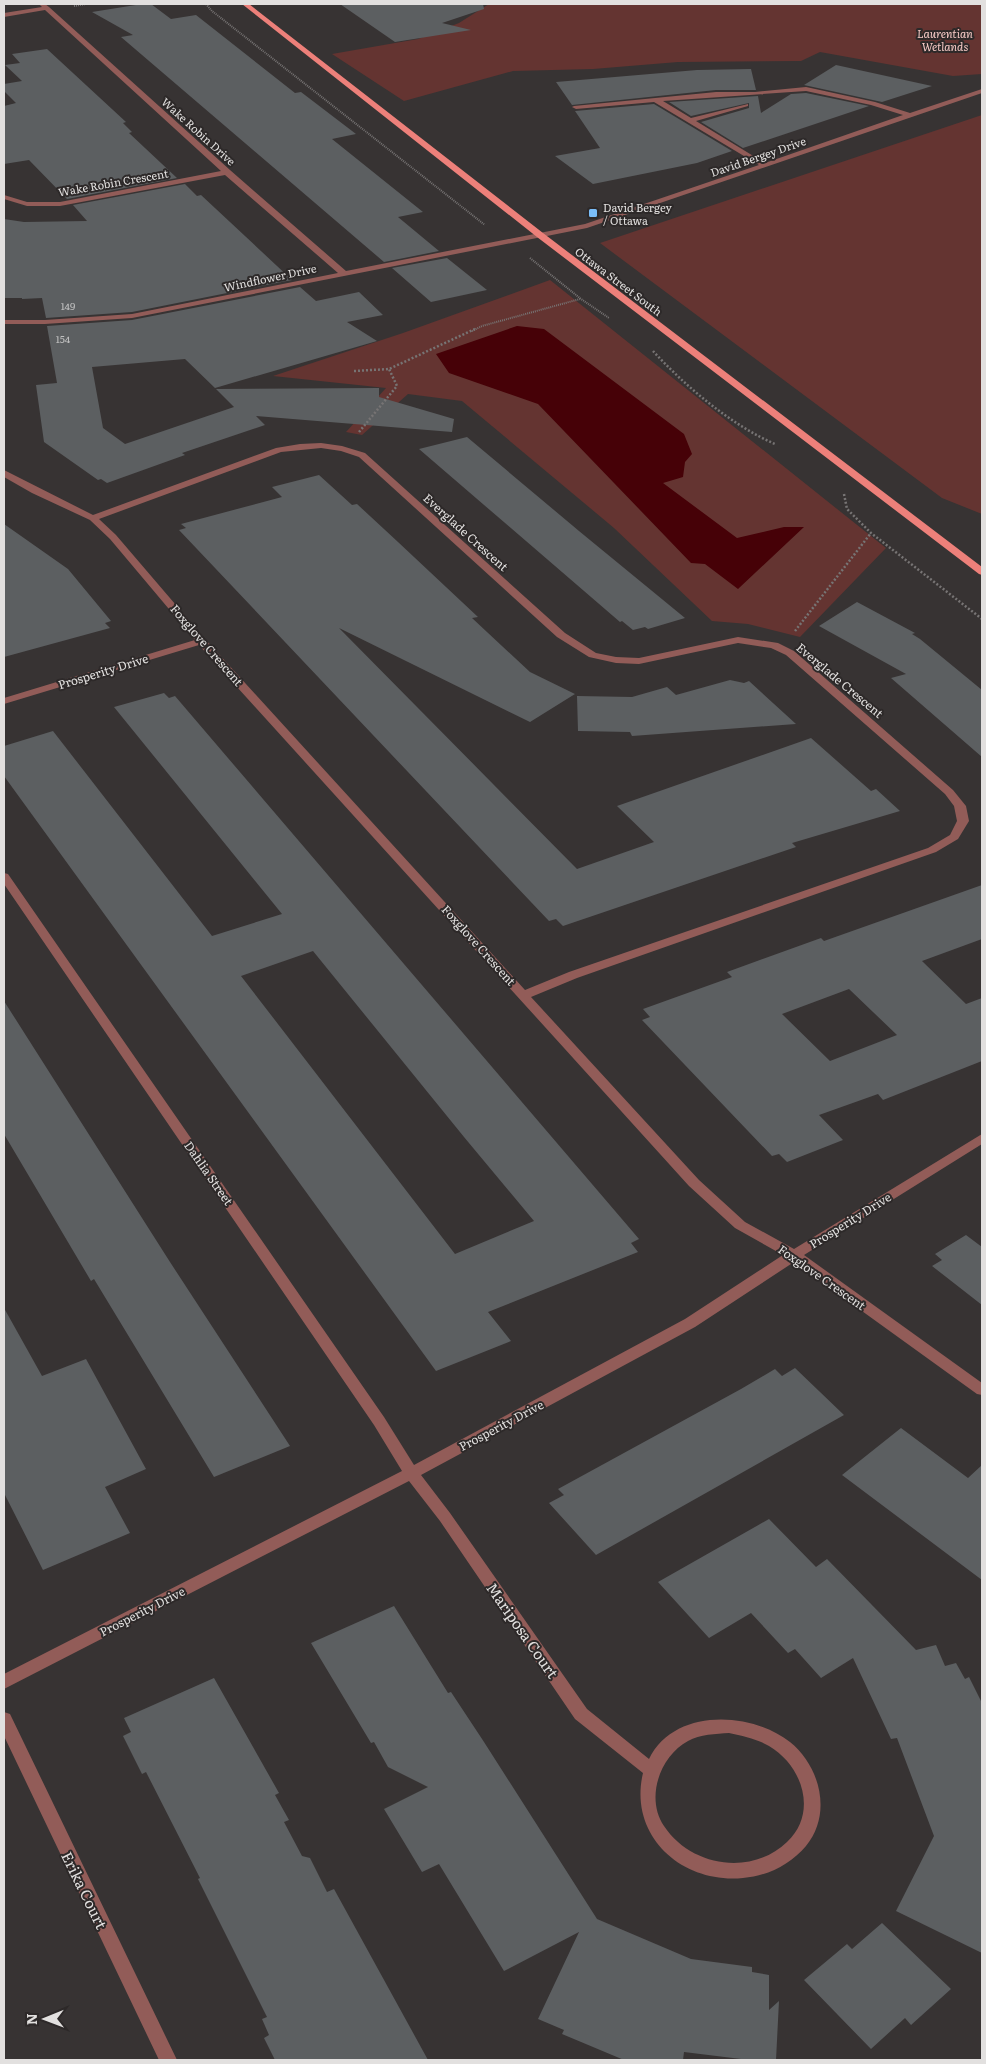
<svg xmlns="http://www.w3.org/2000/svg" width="986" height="2064" viewBox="0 0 986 2064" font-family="Literata,serif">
<rect width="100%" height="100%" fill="#373333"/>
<path fill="#643431" d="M 489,4 L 982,4 L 982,74 L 953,76 L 820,52 L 801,61 L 678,62 L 593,69 L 513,71 L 404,101 L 332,54 L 418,39 L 459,23 Z
M 982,115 L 982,514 L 942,498 L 600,243 Z
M 550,280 L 886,548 L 800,637 L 748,624 L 712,621 L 614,528 L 462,401 L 408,394 L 362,435 L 346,432 L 386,388 L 273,376 L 403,333 Z"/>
<path fill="#460107" d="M 517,326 L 544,329 L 684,434 L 692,454 L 685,462 L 683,477 L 663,483 L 737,538 L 784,527 L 804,527 L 738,589 L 705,564 L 691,563 L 538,404 L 449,373 L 436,354 Z"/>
<path fill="#5c5f61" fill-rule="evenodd" d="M 142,4 L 151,4 L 171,19 L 196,15 L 295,93 L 301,92 L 356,134 L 332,139 L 423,212 L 398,217 L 439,251 L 384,262 L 121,37 L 133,35 L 92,12 Z
M 340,4 L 483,4 L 484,9 L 442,23 L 471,30 L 395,42 Z
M 47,49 L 126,122 L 123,123 L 132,132 L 129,133 L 177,178 L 67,199 L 29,160 L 4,164 L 4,106 L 16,103 L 4,91 L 4,84 L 22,81 L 5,65 L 20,63 L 12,54 Z
M 836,65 L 932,86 L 882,102 L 804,85 Z
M 751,69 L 756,90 L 716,90 L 572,105 L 556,82 L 697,70 Z
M 806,93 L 869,106 L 743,148 L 701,122 L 749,108 L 749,103 L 691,116 L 669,102 L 758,96 L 761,113 L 791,94 Z
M 654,104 L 732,151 L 697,163 L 593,184 L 555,156 L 600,148 L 575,111 Z
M 185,184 L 197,196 L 201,195 L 292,280 L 132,312 L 46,318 L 42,298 L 22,299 L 22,298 L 4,298 L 4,219 L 24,222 L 87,221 L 73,205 Z
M 447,258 L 487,290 L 431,302 L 392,268 Z
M 300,287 L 316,301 L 359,292 L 383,315 L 347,322 L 377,341 L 215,388 L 185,359 L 92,367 L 103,428 L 125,444 L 234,407 L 216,389 L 379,388 L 379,397 L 454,419 L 452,432 L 256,416 L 265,425 L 182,453 L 185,455 L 107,483 L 101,479 L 98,480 L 44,442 L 36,385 L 57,383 L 47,326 L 132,320 Z
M 467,437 L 579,531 L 685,618 L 648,629 L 645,627 L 633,630 L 622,621 L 620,622 L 419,449 Z
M 319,475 L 352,505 L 357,504 L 398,542 L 478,617 L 472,618 L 530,672 L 575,694 L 530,722 L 339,628 L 577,869 L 654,842 L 617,806 L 811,738 L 871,791 L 876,789 L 900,811 L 792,843 L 796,847 L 563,926 L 556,919 L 549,921 L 179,530 L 186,528 L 181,524 L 282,497 L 272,487 Z
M 4,524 L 68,569 L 111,621 L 105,623 L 110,628 L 4,657 Z
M 857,602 L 915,633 L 912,634 L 920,639 L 982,690 L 982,757 L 891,678 L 906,674 L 819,626 Z
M 730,680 L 744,683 L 749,681 L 796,724 L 632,736 L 630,732 L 578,731 L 577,696 L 632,697 L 667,687 L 676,695 Z
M 164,693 L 169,698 L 175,696 L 639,1239 L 631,1243 L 638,1252 L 488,1312 L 511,1341 L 436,1371 L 4,776 L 4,746 L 53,731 L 212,936 L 282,914 L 114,707 ZM 313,951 L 464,1137 L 534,1221 L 455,1254 L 241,976 Z
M 982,885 L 982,939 L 922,961 L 966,1004 L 982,998 L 982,1061 L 883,1100 L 878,1094 L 819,1115 L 843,1140 L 787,1162 L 779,1154 L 772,1156 L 642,1020 L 650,1017 L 643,1009 L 732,977 L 727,972 L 821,938 L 824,941 ZM 849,989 L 897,1035 L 830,1061 L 782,1014 Z
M 4,1001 L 170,1262 L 290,1446 L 214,1477 L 94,1279 L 91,1281 L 4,1134 Z
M 966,1235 L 982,1247 L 982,1305 L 932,1266 L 942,1260 L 935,1254 Z
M 4,1308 L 42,1376 L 86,1359 L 146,1469 L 105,1487 L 130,1533 L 43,1570 L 4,1493 Z
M 795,1368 L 844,1415 L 596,1555 L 549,1503 L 564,1495 L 558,1489 L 741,1389 L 775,1369 L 782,1376 Z
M 901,1428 L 968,1478 L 982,1465 L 982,1580 L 842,1475 Z
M 769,1519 L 816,1567 L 827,1559 L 916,1650 L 936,1645 L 945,1666 L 956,1663 L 965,1679 L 969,1677 L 982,1703 L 982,1953 L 896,1911 L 934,1836 L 897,1738 L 891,1739 L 853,1658 L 821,1678 L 795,1649 L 788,1653 L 751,1613 L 709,1638 L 658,1582 Z
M 394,1606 L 448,1693 L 451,1692 L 484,1742 L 597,1919 L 691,1959 L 752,1967 L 752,1972 L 769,1975 L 769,2010 L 779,2001 L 776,2060 L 749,2060 L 684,2052 L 683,2060 L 624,2060 L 562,2034 L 564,2030 L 538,2019 L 579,1932 L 504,1971 L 439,1864 L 422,1872 L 384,1809 L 428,1787 L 388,1767 L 374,1742 L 371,1743 L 311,1643 Z
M 214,1678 L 279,1793 L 275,1795 L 289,1820 L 284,1822 L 302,1856 L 310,1858 L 327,1892 L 334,1889 L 428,2060 L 275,2060 L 264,2038 L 269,2035 L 262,2019 L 267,2017 L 198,1879 L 200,1878 L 146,1772 L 142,1774 L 123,1736 L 131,1732 L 124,1718 Z
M 882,1923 L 951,1989 L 911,2025 L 905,2018 L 871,2049 L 804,1980 L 847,1944 L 852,1949 Z"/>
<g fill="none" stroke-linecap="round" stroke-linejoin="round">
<path stroke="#777474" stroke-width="2" stroke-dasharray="1 1" stroke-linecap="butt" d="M 206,4 L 212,11 L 485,225
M 74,6 L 86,4
M 530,258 L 581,299 L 609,318
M 472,331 L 482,326 L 580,299"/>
<path stroke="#777474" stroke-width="2.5" stroke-dasharray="2 2" stroke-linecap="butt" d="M 653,351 C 685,386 731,425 775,444
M 354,371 L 389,369 L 475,329
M 359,432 L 397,386 L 389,369
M 844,494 L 847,509 L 871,533 L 982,619
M 795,631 L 871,533"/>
<path fill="#925c58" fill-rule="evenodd" d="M 39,4 L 45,4 L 49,7 L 230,170 L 346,271 L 585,224 L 759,165 L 654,102 L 576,109 L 572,107 L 574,106 L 716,92 L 755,92 L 806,87 L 875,102 L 910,113 L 982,89 L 982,93 L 587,228 L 132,318 L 45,324 L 4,324 L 4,320 L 45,320 L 132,314 L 338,273 L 225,175 L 60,206 L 27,206 L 4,199 L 4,195 L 27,202 L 60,202 L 221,171 L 45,10 L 4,17 L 4,13 L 42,7 ZM 806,91 L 871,105 L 903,115 L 765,163 L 696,121 L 748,106 L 748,104 L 691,118 L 663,101 Z
M 321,443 L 342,446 L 365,453 L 565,633 L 596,653 L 616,657 L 639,658 L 738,637 L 778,643 L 794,651 L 953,790 L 966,806 L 969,821 L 958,839 L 936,852 L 577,978 L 531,997 L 699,1180 L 745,1222 L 794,1249 L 982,1134 L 982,1144 L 804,1255 L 982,1383 L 982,1395 L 977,1394 L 794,1262 L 695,1327 L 421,1475 L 450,1513 L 587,1709 L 649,1759 C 674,1708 750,1711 790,1742 C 821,1767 832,1815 806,1846 C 790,1865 767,1876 743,1878 C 682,1884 628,1836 643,1773 L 575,1719 L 440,1521 L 409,1481 L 4,1689 L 4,1674 L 402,1471 L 374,1425 L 4,884 L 4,873 L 8,874 L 384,1417 L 414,1465 L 685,1319 L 783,1255 L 735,1228 L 689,1186 L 199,645 L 4,704 L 4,698 L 195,640 L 110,539 L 90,520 L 32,493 L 4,477 L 4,470 L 93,515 L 276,448 L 300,444 ZM 321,448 L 341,451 L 359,457 L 557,637 L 589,657 L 616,663 L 639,664 L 738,643 L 771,648 L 786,655 L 945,794 L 954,806 L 957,821 L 950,835 L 928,848 L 569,972 L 525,990 L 205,639 L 116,535 L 99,519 L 281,452 ZM 729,1733 C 743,1736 757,1739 769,1746 C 803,1766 818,1813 787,1842 C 752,1876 691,1867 664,1826 C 645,1798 660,1756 688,1741 C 700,1734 716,1734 729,1733 Z
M 4,1712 L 10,1714 L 177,2060 L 159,2060 L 4,1736 Z"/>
<path fill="#ed807a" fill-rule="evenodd" d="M 242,4 L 249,4 L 543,233 L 982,567 L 982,575 L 979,574 L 537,237 Z"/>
</g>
<rect fill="#7bbef9" stroke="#2d2929" stroke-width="2" x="588" y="208" width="10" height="10" rx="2.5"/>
<g text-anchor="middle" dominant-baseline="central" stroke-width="4" stroke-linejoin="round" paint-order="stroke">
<g font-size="10" fill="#c0c0c0">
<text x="68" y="305">149</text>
<text x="63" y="338">154</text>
</g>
<g font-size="11" font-style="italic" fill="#f6c9c5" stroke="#2d2929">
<text x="945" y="33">Laurentian<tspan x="945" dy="13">Wetlands</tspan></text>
</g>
<g font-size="11" fill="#e2e0df" stroke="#2d2929">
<text transform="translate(199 131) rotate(42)">Wake Robin Drive</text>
<text transform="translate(758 156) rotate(-19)">David Bergey Drive</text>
<text transform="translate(113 182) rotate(-10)">Wake Robin Crescent</text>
<text transform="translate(270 277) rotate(-12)">Windflower Drive</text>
<text transform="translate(619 281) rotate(37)">Ottawa Street South</text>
</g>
<g font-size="11" fill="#e2e0df" stroke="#2d2929" text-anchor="start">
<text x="603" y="207">David Bergey<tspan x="603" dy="13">/ Ottawa</tspan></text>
</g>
<g font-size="12" fill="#e2e0df" stroke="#2d2929">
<text transform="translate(466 532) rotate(42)">Everglade Crescent</text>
<text transform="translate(207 645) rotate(49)">Foxglove Crescent</text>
<text transform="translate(103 671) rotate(-17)">Prosperity Drive</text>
<text transform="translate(840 680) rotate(40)">Everglade Crescent</text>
<text transform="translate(479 945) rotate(48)">Foxglove Crescent</text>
<text transform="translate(209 1173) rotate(55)">Dahlia Street</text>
<text transform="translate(850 1220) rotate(-32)">Prosperity Drive</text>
<text transform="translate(822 1277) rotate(35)">Foxglove Crescent</text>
<text transform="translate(501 1425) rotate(-28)">Prosperity Drive</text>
<text transform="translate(142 1611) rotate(-27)">Prosperity Drive</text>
</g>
<g font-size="15" fill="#e2e0df" stroke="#2d2929">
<text transform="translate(523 1630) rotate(55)">Mariposa Court</text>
<text transform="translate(85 1890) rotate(64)">Erika Court</text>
</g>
</g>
<rect width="986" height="2064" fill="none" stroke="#e2e0df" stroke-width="10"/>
<g transform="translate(45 2019) rotate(269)" stroke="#2d2929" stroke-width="4" paint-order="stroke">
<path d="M0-4L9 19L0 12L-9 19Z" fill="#e2e0df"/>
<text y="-8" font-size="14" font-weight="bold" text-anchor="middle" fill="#e2e0df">N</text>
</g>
</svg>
